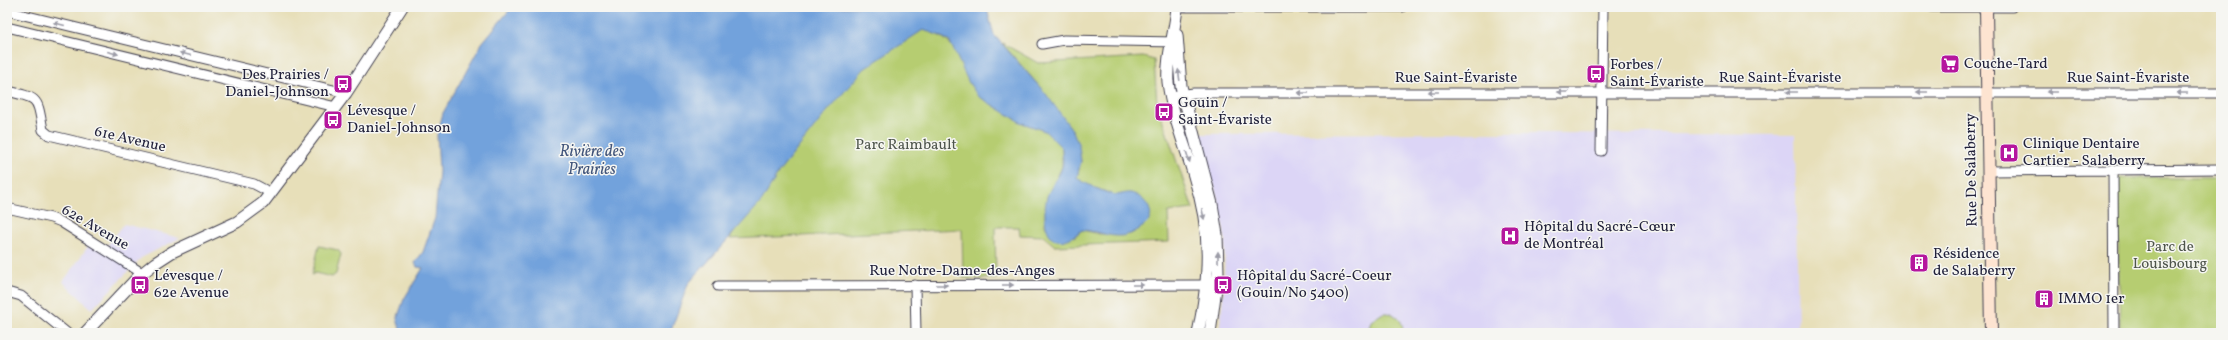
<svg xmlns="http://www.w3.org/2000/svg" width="2228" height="340" viewBox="0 0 2228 340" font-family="Vollkorn,serif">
<rect width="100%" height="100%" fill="#f6f6f2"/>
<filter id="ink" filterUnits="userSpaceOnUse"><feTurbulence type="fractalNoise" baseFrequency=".025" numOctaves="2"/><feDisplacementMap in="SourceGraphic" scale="8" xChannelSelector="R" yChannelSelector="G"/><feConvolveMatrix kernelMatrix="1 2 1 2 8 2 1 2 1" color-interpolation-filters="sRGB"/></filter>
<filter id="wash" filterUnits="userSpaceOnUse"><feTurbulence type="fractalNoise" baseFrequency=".012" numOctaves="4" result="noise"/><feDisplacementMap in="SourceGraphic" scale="16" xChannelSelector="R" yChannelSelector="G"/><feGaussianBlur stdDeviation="0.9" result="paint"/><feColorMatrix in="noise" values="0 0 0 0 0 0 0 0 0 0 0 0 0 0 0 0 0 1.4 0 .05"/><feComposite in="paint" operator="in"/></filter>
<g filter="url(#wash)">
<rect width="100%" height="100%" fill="#e7dfb9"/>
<path fill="#dcd5f6" d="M 1545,133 L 1795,135 L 1798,333 L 1219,333 L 1224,288 L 1227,288 L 1227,284 L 1224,284 L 1225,240 L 1220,208 L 1200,134 Z
M 124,224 L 180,238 L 141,258 L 92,309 L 63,282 L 89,245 L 103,251 Z"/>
<path fill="#b6cd71" stroke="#6c7856" d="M 923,29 C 938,35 948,38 956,52 L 1020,122 L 1045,131 L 1062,148 L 1062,167 L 1047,197 L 1045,226 L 1074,237 L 1082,230 L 1099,234 L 1131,234 L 1146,224 L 1131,193 L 1115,195 L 1082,183 L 1077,177 L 1081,161 L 1046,94 L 1002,43 L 1038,63 L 1143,57 L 1154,60 L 1157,104 L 1193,209 L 1168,212 L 1169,242 L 1055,246 L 1043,236 L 1020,235 L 1019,227 L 995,227 L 996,279 L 963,278 L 962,229 L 730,239 L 753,199 L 860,64 Z
M 2117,178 L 2221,178 L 2221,333 L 2120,333 Z
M 319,246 L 338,250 L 341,254 L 336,274 L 332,277 L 315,273 L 312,275 Z
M 1383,313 C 1395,312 1404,320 1403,333 L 1368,333 L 1371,321 Z"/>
<path fill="#72a2dc" stroke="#4a628c" d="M 512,7 L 988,7 L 988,13 L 994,35 L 1046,94 L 1073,131 L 1079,146 L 1081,161 L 1077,177 C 1082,183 1108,194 1116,195 C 1121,195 1126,192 1131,193 C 1144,196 1159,214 1145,225 C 1120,245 1108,232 1082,230 C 1050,257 1040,227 1047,197 C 1050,187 1059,178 1062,167 C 1064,162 1062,154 1062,148 L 1045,131 L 1020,122 L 978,96 L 969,83 L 950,42 L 941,36 L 923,30 L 864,69 L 825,114 L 779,172 L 762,201 L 688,284 L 670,333 L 398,333 L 400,329 L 397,319 L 404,299 L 423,268 L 417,267 L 415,263 L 423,252 L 435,218 L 439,171 L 437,135 L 443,113 L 482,43 Z"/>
</g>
<g filter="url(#ink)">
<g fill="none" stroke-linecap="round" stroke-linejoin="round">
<g stroke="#403e4e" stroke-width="11">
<path id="minor" d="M 1177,7 L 1402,7
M 1932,7 L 2012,7
M 7,11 L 346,93
M 7,27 L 336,107
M 1042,44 L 1064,40 L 1177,42
M 7,91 C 40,98 37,98 43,130 L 49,135 L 254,184 L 271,193
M 1170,96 L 1194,93 L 2221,93
M 1601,151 L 1603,7
M 2113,169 L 2114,333
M 1988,171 L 2221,169
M 7,208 L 51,218 L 61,222 L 142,273
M 915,285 L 916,333
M 718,286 L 1206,285
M 7,292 L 21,296 L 67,333"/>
</g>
<g stroke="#403e4e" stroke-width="13">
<path id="tertiary" d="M 1177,7 C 1175,33 1166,56 1168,82 C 1172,115 1185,145 1194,176 C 1212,232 1210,276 1198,333
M 1177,35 L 1181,86 L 1212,204 L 1217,235 L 1218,273 L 1210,333
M 85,333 L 139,276 L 155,263 L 172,252 L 237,222 L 263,203 L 346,93 L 402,7"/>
</g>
<g stroke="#403e4e" stroke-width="14">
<path id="secondary" d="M 1986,7 L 1991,333"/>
</g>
<use href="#minor" stroke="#fff" stroke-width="9"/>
<use href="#tertiary" stroke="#fff" stroke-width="11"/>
<use href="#secondary" stroke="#fde4d1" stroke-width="12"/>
</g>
<defs><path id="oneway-solid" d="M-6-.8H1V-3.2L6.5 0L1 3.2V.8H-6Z"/></defs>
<g fill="#9c9ca7">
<use href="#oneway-solid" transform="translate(59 24) rotate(-166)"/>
<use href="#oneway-solid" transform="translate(113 53) rotate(14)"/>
<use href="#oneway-solid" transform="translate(185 54) rotate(-166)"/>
<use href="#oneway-solid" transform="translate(1179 75) rotate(-98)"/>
<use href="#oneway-solid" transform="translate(1433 92) rotate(180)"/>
<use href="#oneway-solid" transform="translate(1563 92) rotate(180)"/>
<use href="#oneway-solid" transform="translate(1792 92) rotate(180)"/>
<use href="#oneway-solid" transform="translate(1922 92) rotate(180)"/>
<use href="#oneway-solid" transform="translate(2052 92) rotate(-180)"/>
<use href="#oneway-solid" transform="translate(1303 93) rotate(180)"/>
<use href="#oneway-solid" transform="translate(2182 93) rotate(-180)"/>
<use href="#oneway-solid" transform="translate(1188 157) rotate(71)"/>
<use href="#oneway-solid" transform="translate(1203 214) rotate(78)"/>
<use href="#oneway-solid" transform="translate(1218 257) rotate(-90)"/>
<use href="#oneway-solid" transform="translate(942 285)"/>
<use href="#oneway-solid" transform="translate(1008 285)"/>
<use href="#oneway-solid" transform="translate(1138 285)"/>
</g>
</g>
<defs>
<g id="supermarket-square" transform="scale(1)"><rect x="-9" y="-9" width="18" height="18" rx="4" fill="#b5179e" stroke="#f6f6f2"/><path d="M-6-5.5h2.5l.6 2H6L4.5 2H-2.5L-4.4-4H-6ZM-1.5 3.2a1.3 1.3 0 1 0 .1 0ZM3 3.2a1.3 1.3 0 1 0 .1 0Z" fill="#fff"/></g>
<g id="bus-square" transform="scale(1)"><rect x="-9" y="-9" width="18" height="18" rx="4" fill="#b5179e" stroke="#f6f6f2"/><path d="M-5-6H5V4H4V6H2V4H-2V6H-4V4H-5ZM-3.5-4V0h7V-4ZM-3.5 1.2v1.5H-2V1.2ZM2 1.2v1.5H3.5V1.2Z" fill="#fff"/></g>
<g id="hospital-square" transform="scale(1)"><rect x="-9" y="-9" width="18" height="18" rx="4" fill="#b5179e" stroke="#f6f6f2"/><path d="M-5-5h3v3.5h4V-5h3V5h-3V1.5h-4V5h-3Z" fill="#fff"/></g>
<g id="building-square" transform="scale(1)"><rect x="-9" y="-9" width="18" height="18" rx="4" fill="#b5179e" stroke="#f6f6f2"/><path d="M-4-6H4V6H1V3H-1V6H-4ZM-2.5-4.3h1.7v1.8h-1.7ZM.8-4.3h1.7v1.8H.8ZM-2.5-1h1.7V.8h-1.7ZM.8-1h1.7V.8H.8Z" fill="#fff"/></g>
</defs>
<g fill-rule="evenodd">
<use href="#supermarket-square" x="1950" y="64"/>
<use href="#bus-square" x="1596" y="74"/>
<use href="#bus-square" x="343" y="84"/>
<use href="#bus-square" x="1164" y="112"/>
<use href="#bus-square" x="333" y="120"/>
<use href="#hospital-square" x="2009" y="153"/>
<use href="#hospital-square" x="1510" y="236"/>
<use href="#building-square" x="1919" y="263"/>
<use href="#bus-square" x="140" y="285"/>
<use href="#bus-square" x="1223" y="285"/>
<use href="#building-square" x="2044" y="299"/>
</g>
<g text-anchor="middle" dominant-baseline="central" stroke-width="3" stroke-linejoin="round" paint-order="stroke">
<g font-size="15" fill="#22223b" stroke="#f6f6f2" text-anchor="start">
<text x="1964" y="64">Couche-Tard</text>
<text x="1610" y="65">Forbes /<tspan x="1610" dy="17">Saint-Évariste</tspan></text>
<text x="329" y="75" text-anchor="end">Des Prairies /<tspan x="329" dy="17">Daniel-Johnson</tspan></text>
<text x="1178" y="103">Gouin /<tspan x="1178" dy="17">Saint-Évariste</tspan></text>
<text x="347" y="111">Lévesque /<tspan x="347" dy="17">Daniel-Johnson</tspan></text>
<text x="2023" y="144">Clinique Dentaire<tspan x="2023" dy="17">Cartier - Salaberry</tspan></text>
<text x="1524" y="227">Hôpital du Sacré-Cœur<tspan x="1524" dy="17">de Montréal</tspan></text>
<text x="1933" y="254">Résidence<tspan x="1933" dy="17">de Salaberry</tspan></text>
<text x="154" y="276">Lévesque /<tspan x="154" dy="17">62e Avenue</tspan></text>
<text x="1237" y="276">Hôpital du Sacré-Coeur<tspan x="1237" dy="17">(Gouin/No 5400)</tspan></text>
<text x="2058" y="299">IMMO 1er</text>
</g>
<g font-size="15" fill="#22223b" stroke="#f6f6f2">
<text x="1456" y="78">Rue Saint-Évariste</text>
<text x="1780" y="78">Rue Saint-Évariste</text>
<text x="2128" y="78">Rue Saint-Évariste</text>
<text transform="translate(130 140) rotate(13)">61e Avenue</text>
<text transform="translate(1972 170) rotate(-91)">Rue De Salaberry</text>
<text transform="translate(95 228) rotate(30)">62e Avenue</text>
<text x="962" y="271">Rue Notre-Dame-des-Anges</text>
</g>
<g font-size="15" fill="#4e554b" stroke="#f6f6f2">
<text x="906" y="145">Parc Raimbault</text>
<text x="2170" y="247">Parc de<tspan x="2170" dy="17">Louisbourg</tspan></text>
</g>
<g font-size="16" font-style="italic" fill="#42557b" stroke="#f6f6f2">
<text x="592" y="152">Rivière des<tspan x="592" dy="18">Prairies</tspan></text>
</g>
</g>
<rect width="2228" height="340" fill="none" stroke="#f6f6f2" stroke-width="24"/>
</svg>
